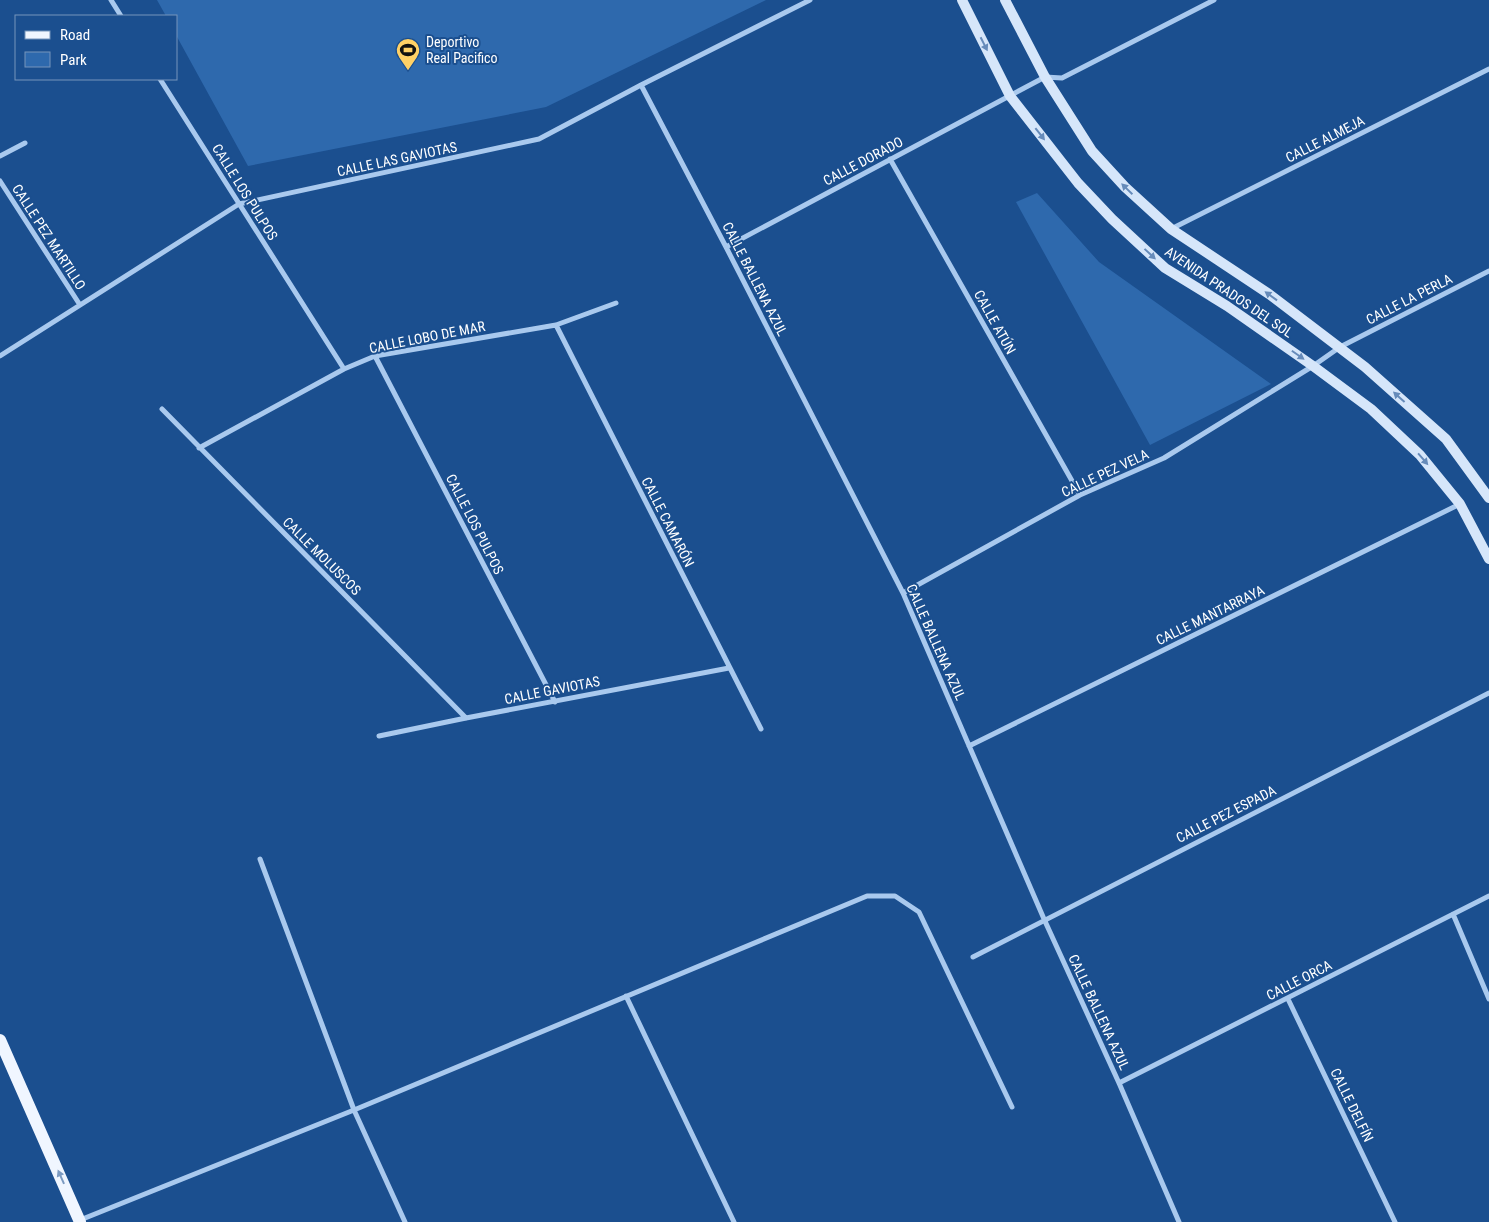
<svg xmlns="http://www.w3.org/2000/svg" width="1489" height="1222" viewBox="0 0 1489 1222" font-family="'Roboto Condensed',sans-serif">
<rect width="100%" height="100%" fill="#1b4f8f"/>
<path fill="#2e69ad" d="M 157,0 L 766,0 L 546,107 L 248,166 L 176,35 L 176,16 L 166,16 Z
M 1037,193 L 1099,262 L 1271,384 L 1150,445 L 1016,202 Z"/>
<g fill="none" stroke-linecap="round" stroke-linejoin="round">
<path stroke="#a9c9ee" stroke-width="5" d="M 111,0 L 121,16
M 160,79 L 344,369
M 641,85 L 726,247 L 903,593 L 1044,919 L 1119,1083 L 1179,1222
M 0,156 L 25,143
M 890,159 L 1080,495
M 0,181 L 80,305
M 1171,229 L 1489,69
M 726,247 L 1045,77 L 1062,78 L 1214,0
M 556,325 L 761,729
M 0,356 L 239,204 L 539,139 L 641,85 L 810,0
M 375,356 L 555,702
M 162,409 L 466,718
M 199,448 L 344,369 L 375,356 L 556,325 L 616,303
M 903,593 L 1080,495 L 1164,458 L 1313,366 L 1340,347 L 1489,271
M 379,736 L 466,718 L 729,668
M 969,746 L 1460,504
M 260,859 L 354,1110 L 405,1222
M 1453,914 L 1489,999
M 973,957 L 1489,693
M 626,996 L 734,1222
M 1288,999 L 1395,1222
M 1119,1083 L 1489,896
M 80,1220 L 354,1110 L 867,896 L 895,896 L 919,912 L 1012,1107"/>
<path stroke="#d6e6fa" stroke-width="10" d="M 962,0 L 1010,96 L 1078,183 L 1112,219 L 1165,268 L 1227,306 L 1313,366 L 1371,409 L 1420,455 L 1460,504 L 1489,559
M 1005,0 L 1045,77 L 1092,151 L 1125,187 L 1171,229 L 1269,294 L 1365,367 L 1446,439 L 1489,498"/>
<path stroke="#f0f6ff" stroke-width="12" d="M 0,1040 L 80,1222"/>
</g>
<defs><path id="oneway-solid" d="M-6-.8H1V-3.2L6.5 0L1 3.2V.8H-6Z" transform="scale(1.25)"/></defs>
<g fill="#668bba">
<use href="#oneway-solid" transform="translate(984 44) rotate(63)"/>
<use href="#oneway-solid" transform="translate(1040 134) rotate(52)"/>
<use href="#oneway-solid" transform="translate(1127 189) rotate(-136)"/>
<use href="#oneway-solid" transform="translate(1150 254) rotate(43)"/>
<use href="#oneway-solid" transform="translate(1271 296) rotate(-144)"/>
<use href="#oneway-solid" transform="translate(1298 355) rotate(35)"/>
<use href="#oneway-solid" transform="translate(1399 397) rotate(-138)"/>
<use href="#oneway-solid" transform="translate(1423 459) rotate(49)"/>
</g>
<use fill="#7b9ac1" href="#oneway-solid" transform="translate(61 1177) rotate(-114)"/>
<defs>
<g id="stadium-pin" transform="scale(1.25)"><path d="M0 17L-7.5 6A9.5 9.5 0 1 1 7.5 6Z" fill="#ffd166" stroke="#1b4f8f"/><path d="M0-5a6.5 5 0 1 0 0 10a6.5 5 0 1 0 0-10ZM-3.5-1.8h7v3.6h-7Z" fill="#111"/></g>
</defs>
<g fill-rule="evenodd">
<use href="#stadium-pin" x="408" y="50"/>
</g>
<g text-anchor="middle" dominant-baseline="central" stroke-width="4" stroke-linejoin="round" paint-order="stroke">
<g font-size="14" fill="#fff" stroke="#1b4f8f" text-anchor="start">
<text x="426" y="42">Deportivo<tspan x="426" dy="16">Real Pacifico</tspan></text>
</g>
<g font-size="14" fill="#fff" stroke="#1b4f8f">
<text transform="translate(1325 139) rotate(-27)">CALLE ALMEJA</text>
<text transform="translate(397 159) rotate(-12)">CALLE LAS GAVIOTAS</text>
<text transform="translate(863 161) rotate(-28)">CALLE DORADO</text>
<text transform="translate(245 192) rotate(58)">CALLE LOS PULPOS</text>
<text transform="translate(49 237) rotate(57)">CALLE PEZ MARTILLO</text>
<text transform="translate(755 279) rotate(63)">CALLE BALLENA AZUL</text>
<text transform="translate(1229 292) rotate(34)">AVENIDA PRADOS DEL SOL</text>
<text transform="translate(1409 299) rotate(-27)">CALLE LA PERLA</text>
<text transform="translate(995 322) rotate(61)">CALLE ATÚN</text>
<text transform="translate(427 337) rotate(-11)">CALLE LOBO DE MAR</text>
<text transform="translate(1105 473) rotate(-25)">CALLE PEZ VELA</text>
<text transform="translate(668 522) rotate(63)">CALLE CAMARÓN</text>
<text transform="translate(475 524) rotate(63)">CALLE LOS PULPOS</text>
<text transform="translate(322 556) rotate(45)">CALLE MOLUSCOS</text>
<text transform="translate(1210 615) rotate(-26)">CALLE MANTARRAYA</text>
<text transform="translate(936 642) rotate(66)">CALLE BALLENA AZUL</text>
<text transform="translate(552 690) rotate(-11)">CALLE GAVIOTAS</text>
<text transform="translate(1226 814) rotate(-27)">CALLE PEZ ESPADA</text>
<text transform="translate(1299 980) rotate(-27)">CALLE ORCA</text>
<text transform="translate(1099 1012) rotate(65)">CALLE BALLENA AZUL</text>
<text transform="translate(1352 1105) rotate(64)">CALLE DELFÍN</text>
</g>
</g>
<rect x="15" y="15" width="162" height="65" fill="#1b4f8f" stroke="#7695bc"/>
<rect x="25" y="31" width="25" height="8" fill="#f0f6ff" stroke="#7695bc"/>
<text x="60" y="40" font-size="15" fill="#ffffff">Road</text>
<rect x="25" y="52" width="25" height="15" fill="#2e69ad" stroke="#7695bc"/>
<text x="60" y="65" font-size="15" fill="#ffffff">Park</text>
</svg>
